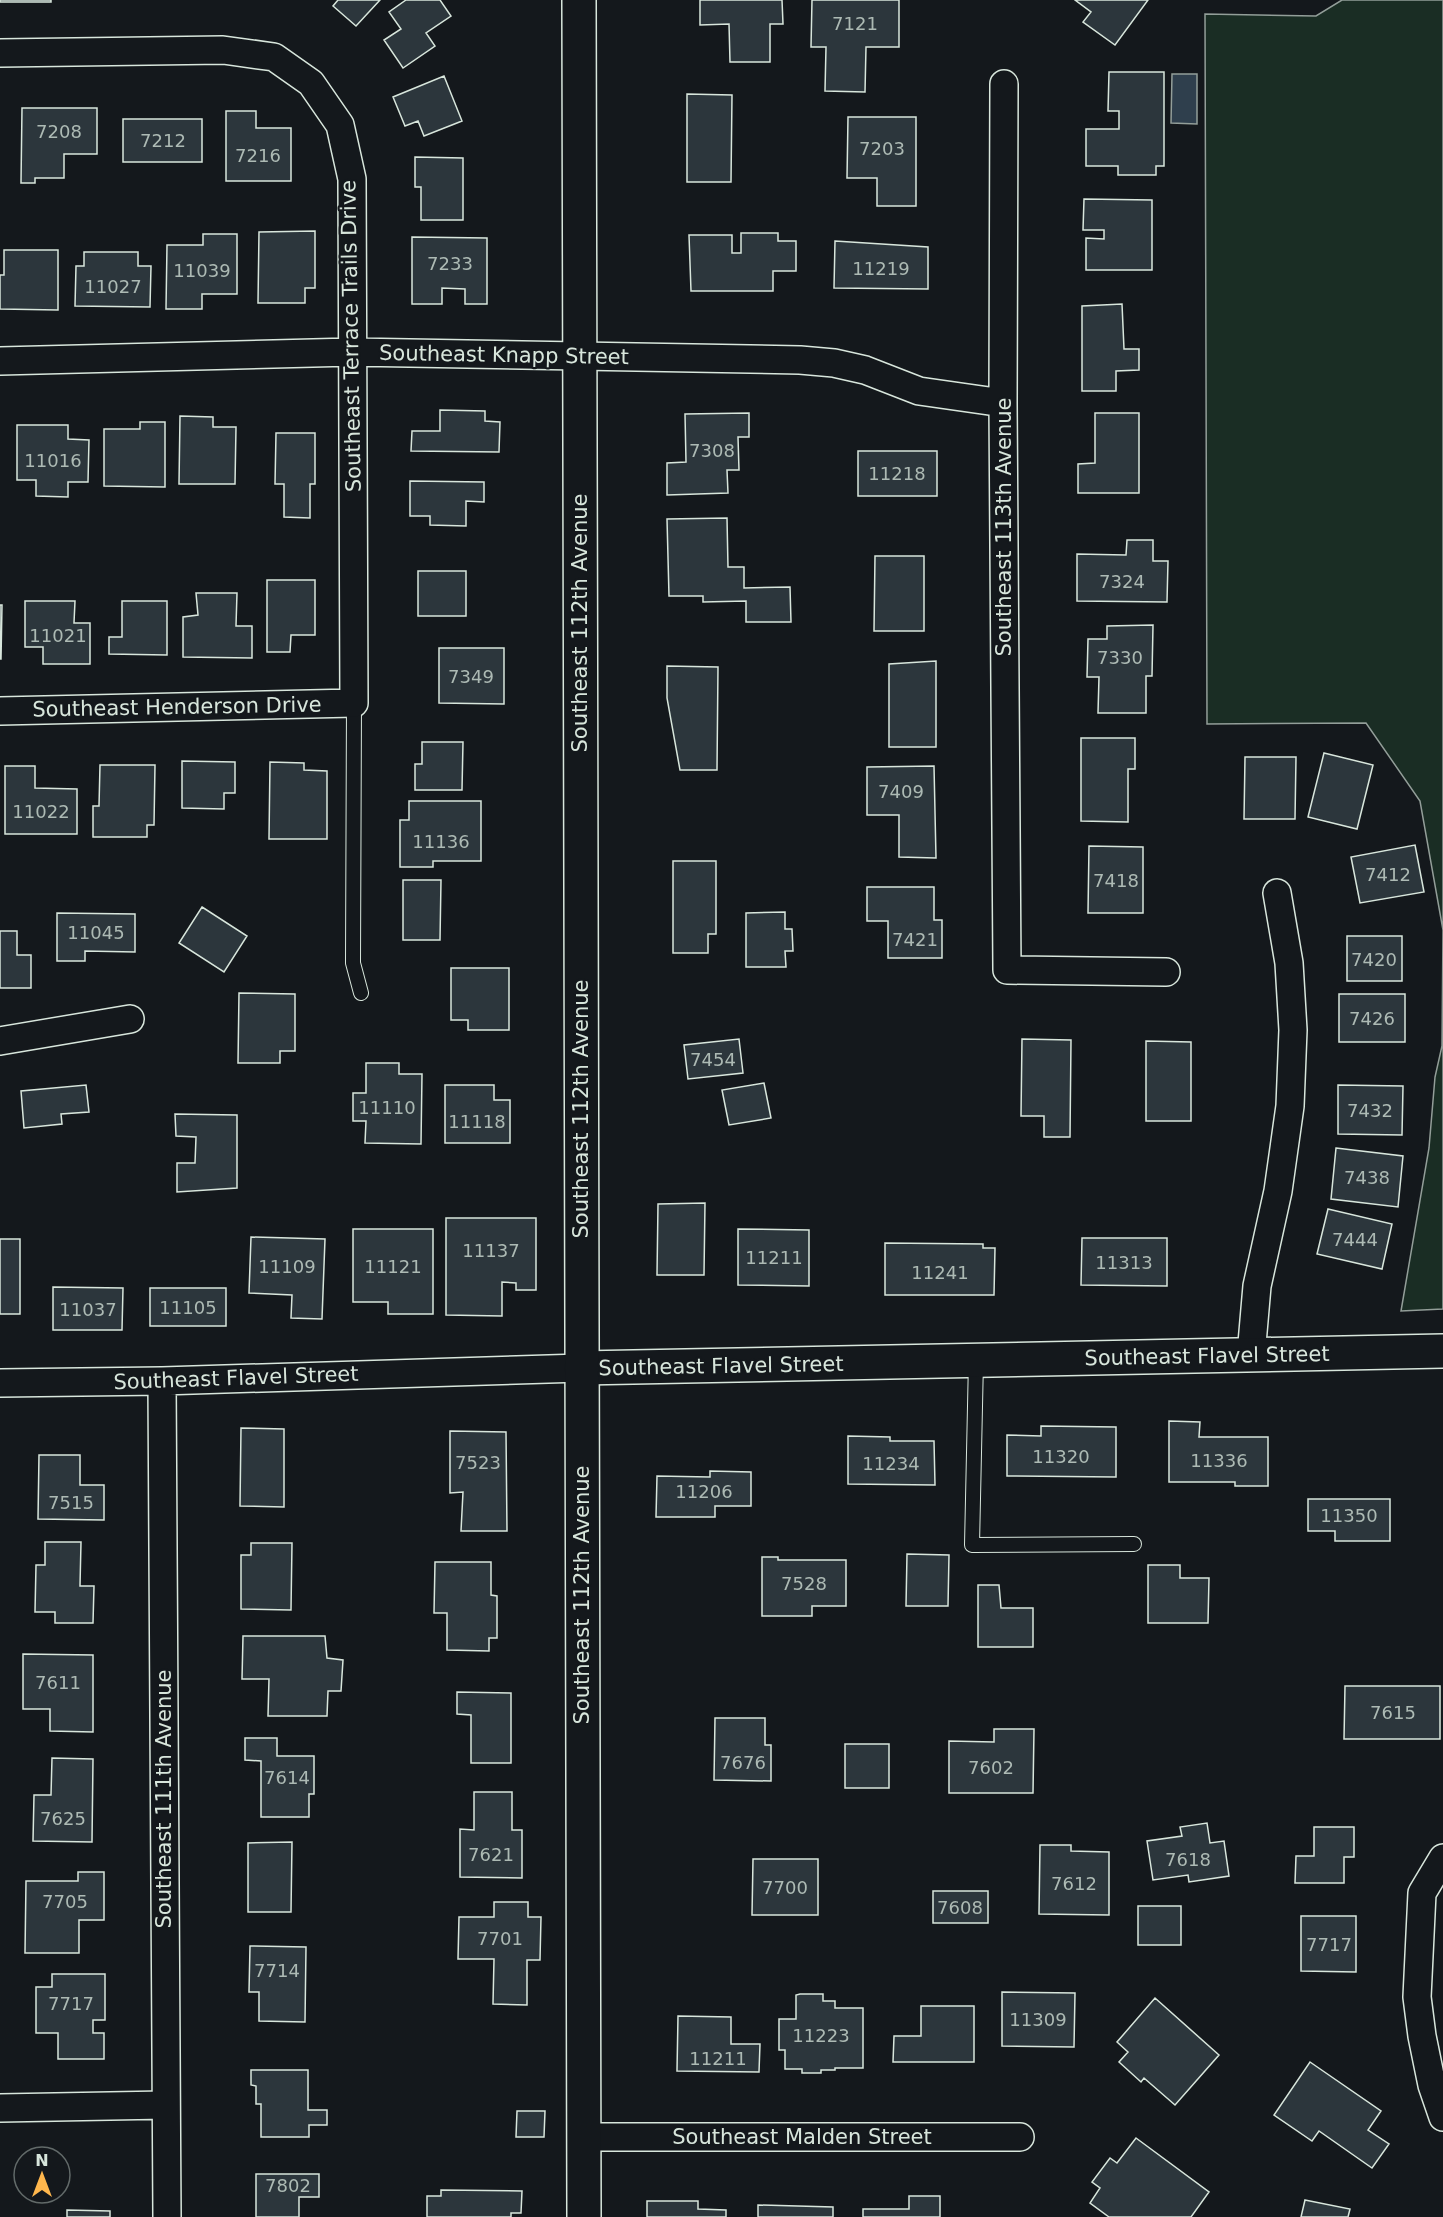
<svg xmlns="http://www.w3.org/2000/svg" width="1443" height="2217" viewBox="0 0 1443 2217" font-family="'DejaVu Sans',sans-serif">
<rect width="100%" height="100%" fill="#14181c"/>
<path fill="#1a2d24" stroke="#939e99" stroke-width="1.5" d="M 1342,0 L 1443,0 L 1443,1309 L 1401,1311 L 1429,1148 L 1435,1077 L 1442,1046 L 1443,930 L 1420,801 L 1366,723 L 1207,724 L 1205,14 L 1316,16 Z"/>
<path fill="#2f3f4d" stroke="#939e99" stroke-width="1.5" d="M 1172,74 L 1197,74 L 1197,124 L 1171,123 Z"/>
<path fill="#2c363c" stroke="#d8e6dc" stroke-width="1.5" d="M 0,0 L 51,0 L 51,2 L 0,2 Z
M 338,0 L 380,0 L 356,26 L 333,6 Z
M 406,0 L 440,0 L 451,16 L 426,33 L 435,46 L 403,68 L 384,40 L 401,29 L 389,12 Z
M 700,0 L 782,0 L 783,24 L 770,24 L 770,62 L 730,62 L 729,24 L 700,25 Z
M 812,0 L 899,0 L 899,47 L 866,47 L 865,92 L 825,91 L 826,47 L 811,47 Z
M 1075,0 L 1148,0 L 1115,45 L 1083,22 L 1091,12 Z
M 1109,72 L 1164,72 L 1164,166 L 1156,166 L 1156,175 L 1118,175 L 1118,166 L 1086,166 L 1086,129 L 1119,129 L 1119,111 L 1108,111 Z
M 444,76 L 462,121 L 424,136 L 418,121 L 405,126 L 393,97 Z
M 687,94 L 732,95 L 731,182 L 687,182 Z
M 22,108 L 97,108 L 97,154 L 64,154 L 64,178 L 35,178 L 35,183 L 21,183 Z
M 226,111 L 256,111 L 256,128 L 291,128 L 291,181 L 226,181 Z
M 848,117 L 916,117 L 916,206 L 877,206 L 877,178 L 847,178 Z
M 123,119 L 202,119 L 202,162 L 123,162 Z
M 415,157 L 463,158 L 463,220 L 421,220 L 421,187 L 415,187 Z
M 1084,199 L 1152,200 L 1152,270 L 1086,270 L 1086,238 L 1104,239 L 1104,230 L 1083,230 Z
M 315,231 L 315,288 L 305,288 L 305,303 L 258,303 L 259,232 Z
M 741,233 L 778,233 L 778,241 L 796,241 L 796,271 L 773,271 L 773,291 L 691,291 L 689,235 L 732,235 L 732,253 L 741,253 Z
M 203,234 L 237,234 L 237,294 L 202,294 L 202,309 L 166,309 L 167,245 L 203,245 Z
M 412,237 L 487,238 L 487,304 L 465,304 L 465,289 L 442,288 L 442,304 L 412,304 Z
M 835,241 L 928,247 L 928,289 L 834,288 Z
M 4,250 L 58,250 L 58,310 L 0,309 L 0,275 L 4,275 Z
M 84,252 L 138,252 L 138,266 L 151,266 L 150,307 L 75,306 L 76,266 L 84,266 Z
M 1122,304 L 1124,349 L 1139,349 L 1139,370 L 1116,371 L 1116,391 L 1082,391 L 1082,306 Z
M 440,410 L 485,411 L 485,421 L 500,422 L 499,452 L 411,451 L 412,431 L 440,431 Z
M 749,413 L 749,437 L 738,437 L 739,470 L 727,470 L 728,493 L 667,495 L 667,463 L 686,462 L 685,414 Z
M 1095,413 L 1139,413 L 1139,493 L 1078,493 L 1078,464 L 1095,463 Z
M 180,416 L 213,417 L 213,427 L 236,427 L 235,484 L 179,484 Z
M 140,422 L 165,422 L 165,487 L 104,486 L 104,429 L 140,429 Z
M 17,425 L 68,425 L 68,439 L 89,440 L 88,482 L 68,482 L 68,497 L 36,496 L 36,480 L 17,480 Z
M 276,433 L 315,433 L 315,484 L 310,484 L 310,518 L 284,517 L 284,484 L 275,484 Z
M 858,451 L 937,451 L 937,496 L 858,496 Z
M 410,481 L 484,482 L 484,502 L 466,501 L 466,526 L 430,525 L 430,516 L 410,516 Z
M 727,518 L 728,567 L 744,567 L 744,588 L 790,587 L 791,622 L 746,622 L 746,601 L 703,602 L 703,596 L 669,596 L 667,519 Z
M 1127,540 L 1153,540 L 1153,561 L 1168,561 L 1167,602 L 1077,601 L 1077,554 L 1126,555 Z
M 875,556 L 924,556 L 924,631 L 874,631 Z
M 418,571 L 466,571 L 466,616 L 418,616 Z
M 267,580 L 315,580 L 315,635 L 291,635 L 290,652 L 267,652 Z
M 196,593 L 237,593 L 236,626 L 252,626 L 252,658 L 183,657 L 183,617 L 198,615 Z
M 25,601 L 75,601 L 74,623 L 90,623 L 90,664 L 43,664 L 43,647 L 25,647 Z
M 122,601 L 167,601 L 167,655 L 109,654 L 109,637 L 122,637 Z
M 0,605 L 2,605 L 1,659 L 0,659 Z
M 1153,625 L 1152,676 L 1146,676 L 1146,713 L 1098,713 L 1099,677 L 1087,677 L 1088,639 L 1107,639 L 1107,626 Z
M 439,648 L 504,648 L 504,704 L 439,703 Z
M 936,661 L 936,747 L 889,747 L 889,664 Z
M 667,666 L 718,667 L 717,770 L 680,770 L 667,698 Z
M 1081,738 L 1135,738 L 1135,769 L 1128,769 L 1128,822 L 1081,821 Z
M 422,742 L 463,742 L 462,790 L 415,790 L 415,764 L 422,764 Z
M 1324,753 L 1373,765 L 1357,829 L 1308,817 Z
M 1245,757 L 1296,757 L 1295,819 L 1244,819 Z
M 182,761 L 235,762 L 235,793 L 224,793 L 224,809 L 182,808 Z
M 270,762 L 304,763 L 304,770 L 327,771 L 327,839 L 269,839 Z
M 100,765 L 155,765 L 154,825 L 147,825 L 147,837 L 93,837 L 93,806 L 99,806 Z
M 5,766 L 35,766 L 35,788 L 77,789 L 77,834 L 5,834 Z
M 934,766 L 936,858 L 899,857 L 899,815 L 867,815 L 867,767 Z
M 409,801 L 481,801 L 481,861 L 433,861 L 433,867 L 400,867 L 400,820 L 409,820 Z
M 1415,845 L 1424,892 L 1360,903 L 1351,857 Z
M 1089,846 L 1143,847 L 1143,913 L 1088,913 Z
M 673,861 L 716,861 L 716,934 L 708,934 L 708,953 L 673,953 Z
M 403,880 L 441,880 L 440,940 L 403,940 Z
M 867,887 L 934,887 L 934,920 L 942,920 L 942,958 L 888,958 L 888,921 L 867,921 Z
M 202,907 L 247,936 L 224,972 L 179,943 Z
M 785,912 L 785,929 L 792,929 L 793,951 L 785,951 L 786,967 L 746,967 L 746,913 Z
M 57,913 L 135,914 L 135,952 L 85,951 L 85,961 L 57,961 Z
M 0,931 L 17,931 L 17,955 L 31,955 L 31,988 L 0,988 Z
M 1347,936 L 1402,936 L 1402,981 L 1347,981 Z
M 451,968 L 509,968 L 509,1030 L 468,1030 L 468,1020 L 451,1020 Z
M 239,993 L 295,994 L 295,1051 L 280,1051 L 280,1063 L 238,1063 Z
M 1339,994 L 1405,994 L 1405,1042 L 1339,1042 Z
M 739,1039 L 743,1073 L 688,1079 L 684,1045 Z
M 1022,1039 L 1071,1040 L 1070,1137 L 1044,1137 L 1044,1116 L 1021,1116 Z
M 1146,1041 L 1191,1042 L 1191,1121 L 1146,1121 Z
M 366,1063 L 399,1063 L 399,1074 L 422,1074 L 421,1144 L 365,1143 L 366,1121 L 353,1121 L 353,1093 L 366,1093 Z
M 764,1083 L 771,1118 L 729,1125 L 722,1090 Z
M 86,1085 L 89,1112 L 61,1114 L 62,1124 L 24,1128 L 21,1091 Z
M 445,1085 L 494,1085 L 494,1100 L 510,1100 L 510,1143 L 445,1143 Z
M 1338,1085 L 1403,1086 L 1402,1135 L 1338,1134 Z
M 175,1114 L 237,1115 L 237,1188 L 177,1192 L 177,1163 L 195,1163 L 196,1137 L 176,1136 Z
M 1336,1148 L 1403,1156 L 1398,1207 L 1331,1199 Z
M 705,1203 L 704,1275 L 657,1275 L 658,1204 Z
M 1328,1209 L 1392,1224 L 1382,1269 L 1317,1254 Z
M 446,1218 L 536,1218 L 536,1290 L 516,1290 L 516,1283 L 502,1282 L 502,1316 L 446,1315 Z
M 353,1229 L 433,1229 L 433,1314 L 388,1314 L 388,1302 L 353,1302 Z
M 738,1229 L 809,1230 L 809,1286 L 738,1285 Z
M 251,1237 L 325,1239 L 322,1319 L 291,1318 L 292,1295 L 249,1293 Z
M 1082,1238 L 1167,1238 L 1167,1286 L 1081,1285 Z
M 0,1239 L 20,1239 L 20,1314 L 0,1314 Z
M 885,1243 L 983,1244 L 983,1248 L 995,1248 L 994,1295 L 885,1295 Z
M 53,1287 L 123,1288 L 122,1330 L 53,1330 Z
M 150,1288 L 226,1288 L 226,1326 L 150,1326 Z
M 1169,1421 L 1200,1422 L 1199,1437 L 1268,1437 L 1268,1486 L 1235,1486 L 1235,1482 L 1169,1482 Z
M 1041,1426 L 1116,1427 L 1116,1477 L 1007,1476 L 1007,1435 L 1041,1436 Z
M 241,1428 L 284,1429 L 284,1507 L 240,1506 Z
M 450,1431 L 506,1432 L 507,1531 L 461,1531 L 463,1492 L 450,1493 Z
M 848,1436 L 890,1437 L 890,1441 L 934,1441 L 935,1485 L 848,1484 Z
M 39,1455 L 80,1455 L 80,1485 L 104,1485 L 104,1520 L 38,1519 Z
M 710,1471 L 751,1472 L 751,1506 L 715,1506 L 715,1517 L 656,1517 L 657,1476 L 710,1477 Z
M 1308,1499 L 1390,1499 L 1390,1541 L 1335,1541 L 1335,1531 L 1308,1531 Z
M 45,1542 L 81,1542 L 80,1586 L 94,1586 L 93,1623 L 55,1623 L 55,1612 L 35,1612 L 36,1565 L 45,1565 Z
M 251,1543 L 292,1543 L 291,1610 L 241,1609 L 241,1555 L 251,1555 Z
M 907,1554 L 949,1555 L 948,1606 L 906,1606 Z
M 762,1557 L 778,1557 L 778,1560 L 846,1560 L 846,1606 L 812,1606 L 812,1616 L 762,1616 Z
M 435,1562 L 491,1562 L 491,1595 L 497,1596 L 497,1638 L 489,1638 L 489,1651 L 447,1650 L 447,1613 L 434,1613 Z
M 1148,1565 L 1180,1565 L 1180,1578 L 1209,1578 L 1208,1623 L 1148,1623 Z
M 978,1585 L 999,1585 L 1001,1608 L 1033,1608 L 1033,1647 L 978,1647 Z
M 243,1636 L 325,1636 L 327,1658 L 343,1660 L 341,1691 L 328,1691 L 327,1716 L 268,1716 L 269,1679 L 242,1679 Z
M 23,1654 L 93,1655 L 93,1732 L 50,1731 L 50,1709 L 23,1709 Z
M 1345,1686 L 1440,1686 L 1440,1739 L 1344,1739 Z
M 457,1692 L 511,1693 L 511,1763 L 471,1763 L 471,1715 L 457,1714 Z
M 715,1718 L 765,1718 L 765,1745 L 771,1745 L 771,1781 L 714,1780 Z
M 994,1729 L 1034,1729 L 1033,1793 L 949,1793 L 949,1741 L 994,1742 Z
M 245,1738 L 277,1738 L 277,1756 L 314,1756 L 314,1794 L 309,1794 L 309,1817 L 261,1817 L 261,1761 L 245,1760 Z
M 845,1744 L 889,1744 L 889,1788 L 845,1788 Z
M 52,1758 L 93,1759 L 92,1842 L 33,1841 L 34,1795 L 51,1795 Z
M 474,1792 L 512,1792 L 512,1830 L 522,1830 L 522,1878 L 460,1877 L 460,1829 L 474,1830 Z
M 1207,1823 L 1210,1843 L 1224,1841 L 1229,1876 L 1189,1882 L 1188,1875 L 1153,1880 L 1147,1841 L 1182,1836 L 1180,1827 Z
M 1314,1827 L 1354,1827 L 1354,1857 L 1344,1857 L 1344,1883 L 1295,1883 L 1296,1856 L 1314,1856 Z
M 292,1842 L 291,1912 L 248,1912 L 248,1843 Z
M 1040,1845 L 1071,1845 L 1071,1851 L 1109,1852 L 1109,1915 L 1039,1914 Z
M 753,1859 L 818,1859 L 818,1915 L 752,1915 Z
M 78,1872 L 104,1872 L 104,1920 L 79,1920 L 79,1953 L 25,1953 L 26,1881 L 78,1881 Z
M 933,1891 L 988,1891 L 988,1923 L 933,1923 Z
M 494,1902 L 528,1902 L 528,1917 L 541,1917 L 540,1960 L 527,1960 L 527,2005 L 493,2004 L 494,1959 L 458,1959 L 459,1917 L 494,1917 Z
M 1138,1906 L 1181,1906 L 1181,1945 L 1138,1945 Z
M 1301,1916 L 1356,1916 L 1356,1972 L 1301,1971 Z
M 250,1946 L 306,1947 L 305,2022 L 259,2021 L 259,1992 L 249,1992 Z
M 52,1974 L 105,1974 L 105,2020 L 93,2020 L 93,2033 L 104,2033 L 104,2059 L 58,2059 L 58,2033 L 36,2033 L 36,1987 L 52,1987 Z
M 1002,1992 L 1075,1993 L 1074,2047 L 1002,2046 Z
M 800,1994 L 823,1994 L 823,2001 L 835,2001 L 835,2008 L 863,2008 L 863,2068 L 835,2068 L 835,2070 L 821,2070 L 821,2073 L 802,2073 L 802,2069 L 785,2069 L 785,2050 L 779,2050 L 779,2019 L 796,2019 L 796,1995 Z
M 1155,1998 L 1219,2055 L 1175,2105 L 1144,2078 L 1141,2082 L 1119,2062 L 1128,2052 L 1117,2042 Z
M 921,2006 L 974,2006 L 974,2062 L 893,2062 L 894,2036 L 921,2036 Z
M 678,2016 L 731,2017 L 731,2044 L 760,2044 L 759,2072 L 677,2071 Z
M 1310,2062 L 1381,2111 L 1368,2130 L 1389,2144 L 1372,2168 L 1319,2131 L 1312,2141 L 1274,2115 Z
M 251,2070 L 308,2070 L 308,2110 L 327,2110 L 327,2125 L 309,2125 L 309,2137 L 261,2137 L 261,2104 L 256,2104 L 256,2086 L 251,2085 Z
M 517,2111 L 545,2111 L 544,2137 L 516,2137 Z
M 1136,2138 L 1209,2192 L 1191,2217 L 1109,2217 L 1090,2203 L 1100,2188 L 1092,2182 L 1110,2158 L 1117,2163 Z
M 256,2174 L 319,2174 L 319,2197 L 299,2197 L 299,2217 L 256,2217 Z
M 441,2190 L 522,2191 L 521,2213 L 511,2213 L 511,2217 L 427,2217 L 427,2196 L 441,2196 Z
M 909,2196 L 940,2196 L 940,2217 L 863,2217 L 863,2209 L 909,2209 Z
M 1305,2200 L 1350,2209 L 1348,2217 L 1301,2217 Z
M 647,2201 L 698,2201 L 698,2209 L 726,2210 L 726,2217 L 647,2217 Z
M 758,2205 L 833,2207 L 833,2217 L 758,2217 Z
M 67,2210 L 110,2211 L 110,2217 L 67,2217 Z"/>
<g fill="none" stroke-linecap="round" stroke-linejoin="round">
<g stroke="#d8e6dc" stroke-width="16">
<path id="service" d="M 354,703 L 353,963 L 361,993
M 976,1360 L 972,1545 L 1134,1544"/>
</g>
<g stroke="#d8e6dc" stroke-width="30">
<path id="minor" d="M 0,53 L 223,50 L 274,57 L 311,83 L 340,125 L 352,179 L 354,703 L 0,711
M 1004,84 L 1003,403 L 1007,970 L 1166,972
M 0,361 L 352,352 L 800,360 L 834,363 L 865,370 L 919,391 L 1003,403
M 0,1041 L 130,1019
M 1251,1355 L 1257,1286 L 1278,1191 L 1290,1106 L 1293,1030 L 1289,963 L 1277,893
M 162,1381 L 167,2217
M 0,1383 L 162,1381 L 581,1368
M 1443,1858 L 1422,1893 L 1417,1997 L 1422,2036 L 1432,2085 L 1443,2117
M 0,2108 L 165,2105
M 584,2137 L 1020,2137"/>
</g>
<g stroke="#d8e6dc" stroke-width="36">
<path id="tertiary" d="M 581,1368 L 1443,1351"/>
</g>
<g stroke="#d8e6dc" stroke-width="36">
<path id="secondary" d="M 579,0 L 584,2217"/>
</g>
<use href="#service" stroke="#14181c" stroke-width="14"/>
<use href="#minor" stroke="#14181c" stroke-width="27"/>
<use href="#tertiary" stroke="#14181c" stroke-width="33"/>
<use href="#secondary" stroke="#14181c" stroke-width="33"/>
</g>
<g text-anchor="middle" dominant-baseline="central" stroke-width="4.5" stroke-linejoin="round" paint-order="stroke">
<g font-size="18" fill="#adbab4">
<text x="855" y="23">7121</text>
<text x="59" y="131">7208</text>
<text x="163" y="140">7212</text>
<text x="882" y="148">7203</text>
<text x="258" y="155">7216</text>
<text x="450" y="263">7233</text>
<text x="881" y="268">11219</text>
<text x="202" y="270">11039</text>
<text x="113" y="286">11027</text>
<text x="712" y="450">7308</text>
<text x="53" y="460">11016</text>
<text x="897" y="473">11218</text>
<text x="1122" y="581">7324</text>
<text x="58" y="635">11021</text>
<text x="1120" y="657">7330</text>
<text x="471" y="676">7349</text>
<text x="901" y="791">7409</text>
<text x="41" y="811">11022</text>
<text x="441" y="841">11136</text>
<text x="1388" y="874">7412</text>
<text x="1116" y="880">7418</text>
<text x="96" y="932">11045</text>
<text x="915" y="939">7421</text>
<text x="1374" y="959">7420</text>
<text x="1372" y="1018">7426</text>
<text x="713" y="1059">7454</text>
<text x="387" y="1107">11110</text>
<text x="1370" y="1110">7432</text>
<text x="477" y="1121">11118</text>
<text x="1367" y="1177">7438</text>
<text x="1355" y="1239">7444</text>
<text x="491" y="1250">11137</text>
<text x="774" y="1257">11211</text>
<text x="1124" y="1262">11313</text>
<text x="287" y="1266">11109</text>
<text x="393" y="1266">11121</text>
<text x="940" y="1272">11241</text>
<text x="188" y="1307">11105</text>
<text x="88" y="1309">11037</text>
<text x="1061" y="1456">11320</text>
<text x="1219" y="1460">11336</text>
<text x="478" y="1462">7523</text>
<text x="891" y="1463">11234</text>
<text x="704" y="1491">11206</text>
<text x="71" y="1502">7515</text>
<text x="1349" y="1515">11350</text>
<text x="804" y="1583">7528</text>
<text x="58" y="1682">7611</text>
<text x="1393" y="1712">7615</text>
<text x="743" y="1762">7676</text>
<text x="991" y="1767">7602</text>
<text x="287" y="1777">7614</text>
<text x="63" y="1818">7625</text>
<text x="491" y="1854">7621</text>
<text x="1188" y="1859">7618</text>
<text x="1074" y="1883">7612</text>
<text x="785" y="1887">7700</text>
<text x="65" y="1901">7705</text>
<text x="960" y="1907">7608</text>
<text x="500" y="1938">7701</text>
<text x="1329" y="1944">7717</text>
<text x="277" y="1970">7714</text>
<text x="71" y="2003">7717</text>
<text x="1038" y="2019">11309</text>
<text x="821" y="2035">11223</text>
<text x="718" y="2058">11211</text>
<text x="288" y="2185">7802</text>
</g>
<g font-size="21" fill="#d8e6dc" stroke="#14181c">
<text transform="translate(351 336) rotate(-91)">Southeast Terrace Trails Drive</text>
<text transform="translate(504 355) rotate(1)">Southeast Knapp Street</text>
<text transform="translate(1004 527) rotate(-90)">Southeast 113th Avenue</text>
<text transform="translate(580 623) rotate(-90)">Southeast 112th Avenue</text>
<text transform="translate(177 707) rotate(-1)">Southeast Henderson Drive</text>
<text transform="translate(581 1109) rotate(-90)">Southeast 112th Avenue</text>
<text transform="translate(1207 1356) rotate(-1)">Southeast Flavel Street</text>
<text transform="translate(721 1366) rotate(-1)">Southeast Flavel Street</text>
<text transform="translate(236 1378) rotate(-2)">Southeast Flavel Street</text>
<text transform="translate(582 1595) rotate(-90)">Southeast 112th Avenue</text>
<text transform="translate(164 1799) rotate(-90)">Southeast 111th Avenue</text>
<text x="802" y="2137">Southeast Malden Street</text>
</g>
</g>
<g transform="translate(42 2175)"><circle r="28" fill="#14181c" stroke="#626a69" stroke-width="1.5"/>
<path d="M0-4.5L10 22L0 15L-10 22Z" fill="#ffb74d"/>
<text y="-9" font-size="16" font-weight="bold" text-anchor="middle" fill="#d8e6dc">N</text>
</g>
</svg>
